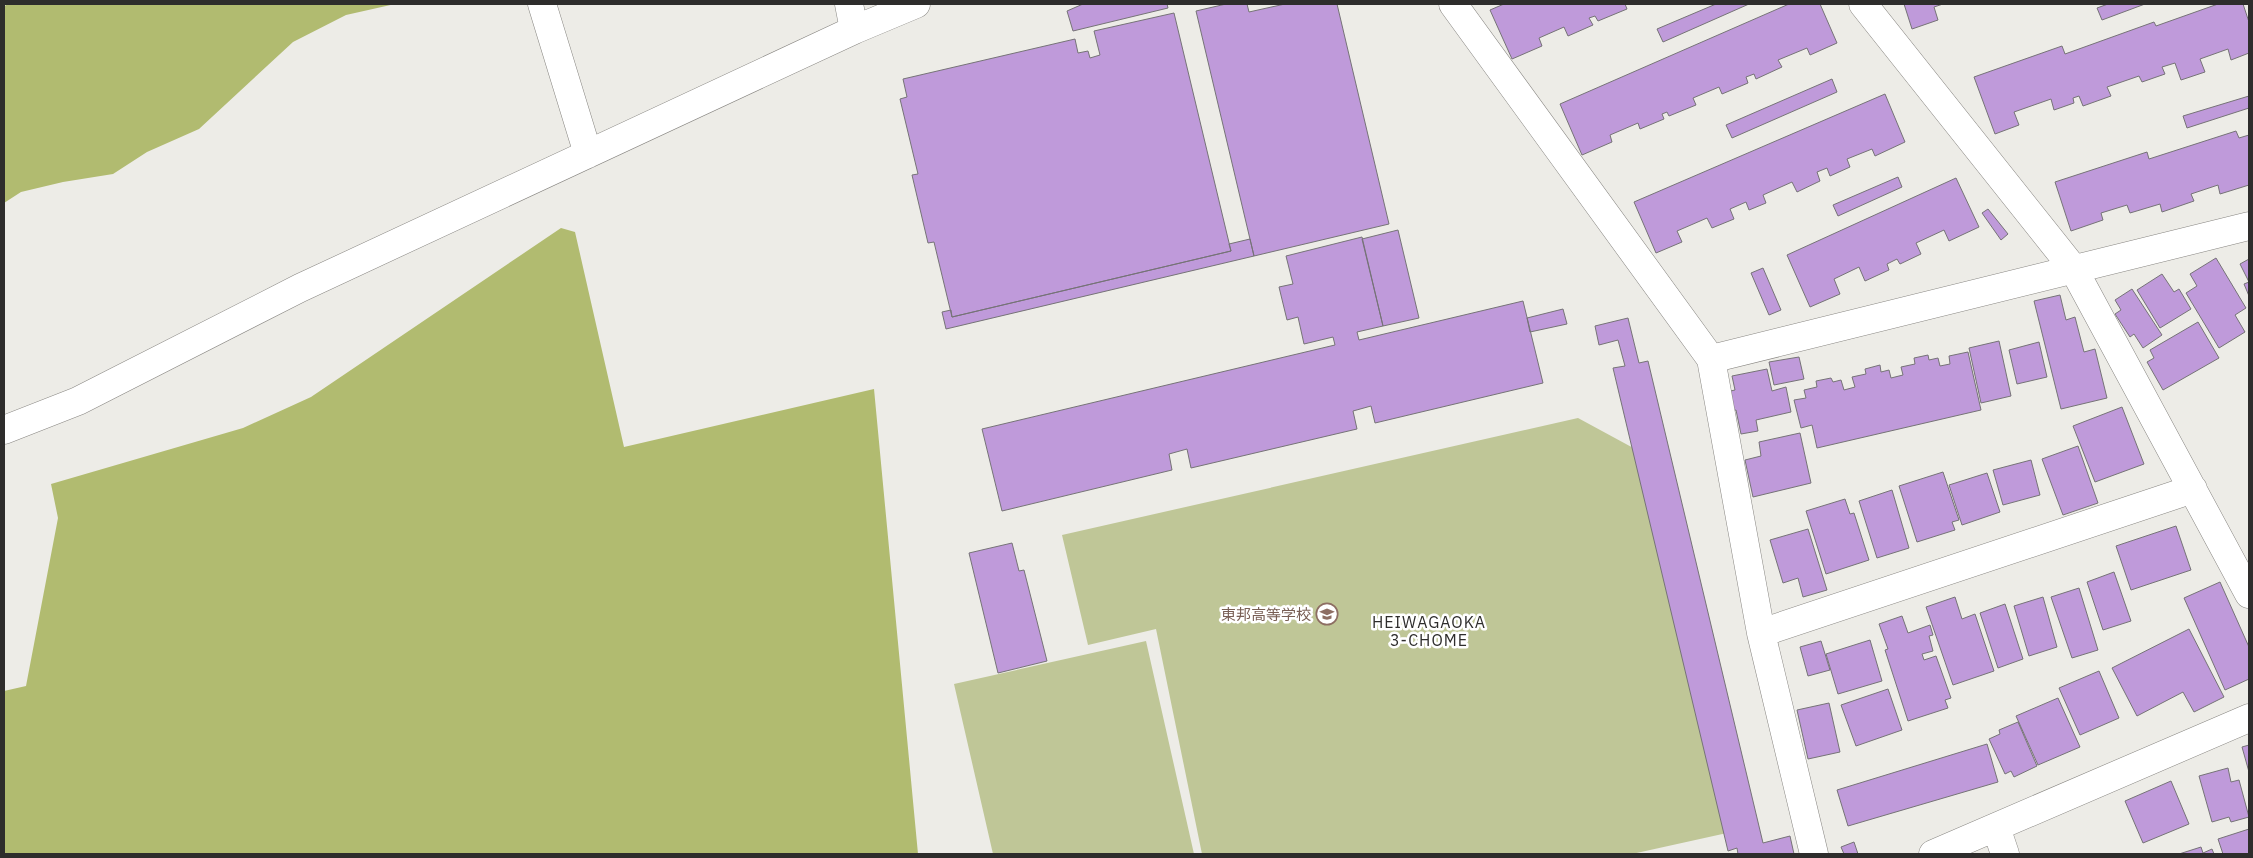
<svg xmlns="http://www.w3.org/2000/svg" width="2253" height="858" viewBox="0 0 2253 858" font-family="'IBM Plex Sans','Noto Sans JP',sans-serif">
<rect width="100%" height="100%" fill="#edece7"/>
<path fill="#bfc697" d="M 1578,418 L 1637,450 L 1727,833 L 1632,854 L 1202,854 L 1156,629 L 1088,645 L 1062,535 Z
M 1146,641 L 1194,854 L 993,854 L 954,684 Z"/>
<path fill="#b1bb70" d="M 7,4 L 395,4 L 346,15 L 293,42 L 199,129 L 147,152 L 113,174 L 63,182 L 21,192 L 4,203 L 4,7 Z
M 561,228 L 575,232 L 624,447 L 874,389 L 918,854 L 4,854 L 4,691 L 26,686 L 58,518 L 51,484 L 243,428 L 311,397 Z"/>
<path fill="#bf9ada" stroke="#767377" d="M 1083,4 L 1167,4 L 1168,8 L 1073,31 L 1067,11 Z
M 1226,4 L 1247,4 L 1249,12 L 1285,4 L 1337,4 L 1389,224 L 1254,256 L 1196,11 Z
M 1504,4 L 1625,4 L 1627,9 L 1598,21 L 1595,16 L 1589,18 L 1593,25 L 1568,36 L 1564,27 L 1539,38 L 1542,46 L 1512,59 L 1490,10 Z
M 1716,4 L 1749,4 L 1663,42 L 1657,29 Z
M 1789,4 L 1820,4 L 1837,43 L 1810,55 L 1807,48 L 1778,60 L 1782,67 L 1756,79 L 1754,74 L 1746,77 L 1748,83 L 1722,94 L 1719,87 L 1693,98 L 1696,105 L 1669,116 L 1667,112 L 1662,114 L 1664,119 L 1640,129 L 1638,123 L 1610,135 L 1612,142 L 1582,155 L 1560,104 Z
M 1904,4 L 1943,4 L 1934,7 L 1938,20 L 1912,29 Z
M 2108,4 L 2145,4 L 2102,20 L 2097,8 Z
M 2218,4 L 2243,4 L 2249,22 L 2249,53 L 2231,60 L 2228,49 L 2200,59 L 2205,72 L 2181,80 L 2175,63 L 2162,67 L 2165,74 L 2142,82 L 2139,76 L 2107,87 L 2111,96 L 2083,106 L 2079,96 L 2073,98 L 2074,103 L 2054,110 L 2051,99 L 2014,112 L 2019,125 L 1995,134 L 1974,77 L 2062,46 L 2065,54 L 2154,22 L 2156,26 Z
M 1174,13 L 1231,251 L 952,317 L 934,242 L 928,243 L 912,175 L 918,174 L 900,99 L 907,97 L 903,79 L 1075,39 L 1078,53 L 1088,51 L 1090,58 L 1100,55 L 1094,31 Z
M 1832,79 L 1837,92 L 1732,138 L 1726,125 Z
M 1885,94 L 1905,142 L 1875,156 L 1872,149 L 1847,159 L 1850,167 L 1830,176 L 1827,168 L 1817,172 L 1820,181 L 1797,192 L 1792,182 L 1763,195 L 1766,203 L 1749,210 L 1746,202 L 1730,209 L 1734,219 L 1712,228 L 1707,218 L 1677,231 L 1682,242 L 1656,253 L 1634,202 Z
M 2249,96 L 2249,108 L 2187,128 L 2183,116 Z
M 2236,131 L 2239,138 L 2249,135 L 2249,185 L 2220,194 L 2218,185 L 2191,194 L 2194,201 L 2162,212 L 2160,204 L 2130,213 L 2127,205 L 2101,213 L 2103,220 L 2071,231 L 2055,182 L 2147,152 L 2149,159 Z
M 1898,177 L 1902,187 L 1838,216 L 1833,205 Z
M 1956,178 L 1979,227 L 1949,241 L 1944,230 L 1916,243 L 1921,254 L 1900,264 L 1897,259 L 1887,264 L 1889,270 L 1865,281 L 1859,267 L 1834,279 L 1840,294 L 1810,307 L 1787,255 Z
M 1988,209 L 2008,234 L 2001,240 L 1982,213 Z
M 1398,230 L 1419,318 L 1383,326 L 1362,239 Z
M 1362,237 L 1383,326 L 1357,332 L 1359,340 L 1523,301 L 1543,383 L 1375,423 L 1371,406 L 1353,411 L 1357,429 L 1191,468 L 1187,449 L 1169,454 L 1172,470 L 1002,511 L 982,429 L 1335,345 L 1333,337 L 1304,344 L 1298,317 L 1287,320 L 1279,287 L 1293,284 L 1286,256 Z
M 1250,239 L 1254,256 L 946,329 L 942,312 L 951,310 L 952,317 L 1231,251 L 1229,244 Z
M 2216,258 L 2246,308 L 2235,315 L 2245,332 L 2219,348 L 2186,293 L 2197,286 L 2190,274 Z
M 2249,259 L 2249,296 L 2244,284 L 2249,282 L 2240,264 Z
M 1763,268 L 1781,310 L 1769,315 L 1751,273 Z
M 2162,274 L 2174,292 L 2179,289 L 2191,309 L 2160,328 L 2137,290 Z
M 2132,289 L 2162,335 L 2143,348 L 2134,334 L 2130,337 L 2115,314 L 2121,310 L 2115,300 Z
M 2060,295 L 2066,320 L 2075,317 L 2084,352 L 2095,349 L 2107,398 L 2061,409 L 2034,301 Z
M 1563,309 L 1567,324 L 1530,332 L 1527,318 Z
M 1628,318 L 1639,363 L 1648,361 L 1763,843 L 1790,836 L 1794,854 L 1738,854 L 1737,848 L 1728,851 L 1613,368 L 1625,366 L 1618,340 L 1599,345 L 1595,326 Z
M 2198,322 L 2219,358 L 2163,390 L 2147,362 L 2154,358 L 2150,350 Z
M 1999,341 L 2011,396 L 1981,403 L 1969,348 Z
M 2039,342 L 2047,377 L 2017,384 L 2009,350 Z
M 1968,352 L 1981,410 L 1817,448 L 1812,425 L 1801,428 L 1794,400 L 1806,398 L 1804,390 L 1817,387 L 1816,381 L 1831,378 L 1833,382 L 1841,380 L 1844,390 L 1855,387 L 1852,377 L 1866,374 L 1865,369 L 1880,365 L 1881,372 L 1889,370 L 1891,378 L 1903,375 L 1901,367 L 1915,364 L 1914,358 L 1928,355 L 1929,360 L 1938,358 L 1940,366 L 1950,364 L 1949,356 Z
M 1799,357 L 1804,379 L 1774,385 L 1769,362 Z
M 1767,369 L 1772,391 L 1786,387 L 1791,412 L 1756,420 L 1758,431 L 1741,434 L 1736,410 L 1730,411 L 1726,392 L 1735,390 L 1732,376 Z
M 2122,407 L 2144,464 L 2095,482 L 2073,426 Z
M 1800,433 L 1811,483 L 1753,497 L 1745,460 L 1761,456 L 1759,442 Z
M 2078,446 L 2098,503 L 2063,515 L 2042,459 Z
M 2031,460 L 2040,495 L 2003,505 L 1993,470 Z
M 1943,472 L 1959,520 L 1952,522 L 1955,530 L 1917,542 L 1899,486 Z
M 1987,473 L 2000,512 L 1962,525 L 1949,485 Z
M 1892,490 L 1909,548 L 1877,558 L 1859,501 Z
M 1845,499 L 1850,514 L 1854,513 L 1869,560 L 1826,574 L 1806,511 Z
M 2176,526 L 2191,570 L 2131,590 L 2116,546 Z
M 1808,529 L 1827,590 L 1803,597 L 1798,578 L 1783,583 L 1770,540 Z
M 1012,543 L 1019,571 L 1024,570 L 1047,661 L 998,673 L 969,553 Z
M 2114,572 L 2131,621 L 2103,630 L 2087,582 Z
M 2220,582 L 2249,647 L 2249,679 L 2225,690 L 2184,598 Z
M 2079,588 L 2098,650 L 2072,658 L 2051,597 Z
M 1955,597 L 1962,619 L 1975,614 L 1994,671 L 1953,685 L 1926,607 Z
M 2043,597 L 2057,647 L 2029,656 L 2014,606 Z
M 2005,604 L 2023,659 L 1998,668 L 1980,613 Z
M 1902,616 L 1908,633 L 1930,625 L 1933,635 L 1929,636 L 1933,651 L 1922,654 L 1924,660 L 1936,656 L 1951,698 L 1945,700 L 1948,708 L 1908,721 L 1885,650 L 1888,649 L 1879,624 Z
M 2189,629 L 2224,697 L 2194,712 L 2183,692 L 2137,716 L 2112,668 Z
M 1870,640 L 1882,681 L 1838,694 L 1826,654 Z
M 1821,641 L 1830,670 L 1808,676 L 1800,647 Z
M 2099,671 L 2119,718 L 2080,735 L 2059,688 Z
M 1888,689 L 1902,730 L 1856,746 L 1841,705 Z
M 2058,698 L 2080,747 L 2038,765 L 2016,716 Z
M 1829,703 L 1840,752 L 1808,759 L 1797,710 Z
M 2018,722 L 2037,766 L 2014,777 L 2011,771 L 2005,774 L 1989,739 L 2000,734 L 1999,730 Z
M 1987,744 L 1998,782 L 1848,826 L 1837,790 Z
M 2249,745 L 2249,772 L 2242,747 Z
M 2228,768 L 2231,782 L 2239,780 L 2249,817 L 2231,822 L 2229,817 L 2212,822 L 2199,776 Z
M 2171,781 L 2189,824 L 2143,843 L 2125,801 Z
M 2249,829 L 2249,854 L 2223,854 L 2218,839 Z
M 1854,842 L 1858,854 L 1844,854 L 1841,847 Z
M 2201,847 L 2203,853 L 2212,849 L 2214,854 L 2179,854 Z"/>
<g fill="none" stroke-linecap="round" stroke-linejoin="round">
<g stroke="#888682" stroke-width="29">
<path id="minor" d="M 542,4 L 588,154
M 849,4 L 854,30
M 1453,4 L 1711,359 L 1761,633 L 1814,854
M 1863,4 L 2073,268 L 2249,594
M 1711,359 L 2249,226
M 4,430 L 78,401 L 300,288 L 854,30 L 916,4
M 1761,633 L 2193,489
M 1996,827 L 2005,854
M 1933,854 L 2249,718"/>
</g>
<use href="#minor" stroke="#fff" stroke-width="28"/>
</g>
<defs>
<g id="school-ring" transform="scale(1.125)"><circle r="9.5" fill="#fff" stroke="#8d6e63" stroke-width="1.5"/><path d="M0-5L7-2L0 1L-7-2ZM-4 1L0 2.5L4 1V4Q0 6-4 4Z" fill="#8d6e63"/></g>
</defs>
<g fill-rule="evenodd">
<use href="#school-ring" x="1327" y="614"/>
</g>
<g text-anchor="middle" dominant-baseline="central" stroke-width="5" stroke-linejoin="round" paint-order="stroke">
<g font-size="15" fill="#785e54" stroke="#fff" text-anchor="end">
<text x="1311" y="614">東邦高等学校</text>
</g>
<g font-size="16" letter-spacing="1" fill="#2e2d2c" stroke="#fff">
<text x="1429" y="622">HEIWAGAOKA<tspan x="1429" dy="18">3-CHOME</tspan></text>
</g>
</g>
<rect width="2253" height="858" fill="none" stroke="#2e2d2c" stroke-width="10"/>
</svg>
